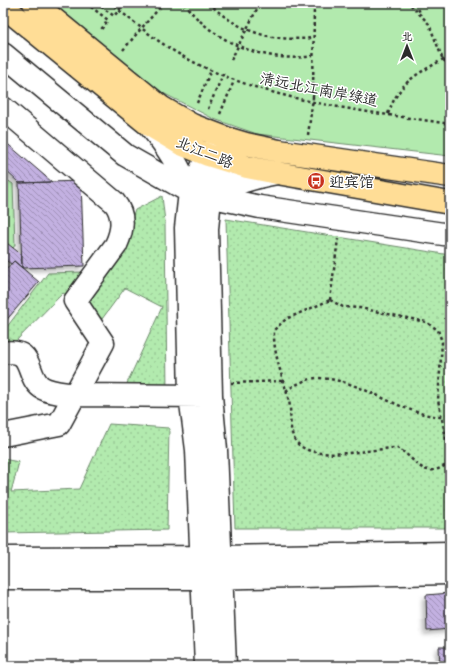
<svg xmlns="http://www.w3.org/2000/svg" width="453" height="669" viewBox="0 0 453 669" font-family="'Patrick Hand','LXGW WenKai TC',sans-serif">
<defs>
<pattern id="grass-dots" width="8" height="8" patternUnits="userSpaceOnUse"><rect width="8" height="8" fill="#b2eaae"/><path d="M2 2h.1M6 6h.1" fill="none" stroke="#99c996" stroke-width="1.8" stroke-linecap="round"/></pattern>
<pattern id="building-back-hatch" width="6" height="6" patternUnits="userSpaceOnUse"><rect width="6" height="6" fill="#c3b1e1"/><path d="M-1 5l2 2M0 0l6 6M5-1l2 2" fill="none" stroke="#9f90b7"/></pattern>
<filter id="shadow"><feDropShadow dx="-3.5" dy="3.5" stdDeviation="2" flood-color="#0004"/></filter>
</defs>
<rect width="100%" height="100%" fill="#fff"/>
<filter id="ink" filterUnits="userSpaceOnUse"><feTurbulence type="fractalNoise" baseFrequency=".025" numOctaves="2"/><feDisplacementMap in="SourceGraphic" scale="8" xChannelSelector="R" yChannelSelector="G"/><feConvolveMatrix kernelMatrix="1 2 1 2 8 2 1 2 1" color-interpolation-filters="sRGB"/></filter>
<g filter="url(#ink)">
<path fill="url(#grass-dots)" stroke="#6e8a6c" d="M 162,196 L 165,222 L 167,392 L 123,392 L 162,307 L 125,288 L 102,319 L 63,293 L 11,346 L 3,339 L 3,332 L 48,273 L 83,272 L 109,266 L 135,210 Z
M 226,219 L 450,255 L 450,528 L 235,528 Z
M 109,424 L 169,428 L 167,530 L 3,533 L 3,459 L 19,462 L 11,492 L 79,489 Z"/>
<path fill="#b2eaae" stroke="#6e8a6c" d="M 53,3 L 450,3 L 450,156 L 257,134 L 214,119 L 161,92 Z
M 3,177 L 13,184 L 15,245 L 3,266 Z"/>
<path fill="url(#building-back-hatch)" stroke="#2b2b2b" filter="url(#shadow)" d="M 3,140 L 52,182 L 19,183 L 3,168 Z
M 81,181 L 84,266 L 22,268 L 19,183 Z
M 3,240 L 22,255 L 22,268 L 14,261 L 11,264 L 3,258 Z
M 14,261 L 39,282 L 3,324 L 3,273 Z
M 450,593 L 450,629 L 427,631 L 426,595 Z
M 439,647 L 450,647 L 450,666 L 440,666 Z"/>
<g fill="none" stroke-linecap="round" stroke-linejoin="round">
<g stroke="#2b2b2b" stroke-width="25">
<path id="minor" d="M 3,54 L 125,155 L 190,192 L 260,207 L 450,235
M 3,108 L 114,202 C 125,215 123,230 116,245 L 75,301 L 103,343 L 59,424 L 3,435
M 150,126 C 168,148 179,166 190,192
M 210,198 C 233,183 251,178 277,173
M 3,353 C 35,347 25,375 41,387 C 50,393 64,393 75,395 L 204,396
M 3,558 L 221,557 L 450,553
M 3,578 L 203,578 L 450,573
M 206,666 L 197,450 L 190,395 L 186,228 L 190,192 L 208,155 L 222,142
M 225,666 L 216,450 L 211,396 L 207,229 L 210,198 L 225,161 L 225,141"/>
</g>
<g stroke="#2b2b2b" stroke-width="25">
<path id="major" d="M 34,3 L 161,107 L 192,125 L 226,138 L 246,144 L 279,151 L 450,176
M 3,6 L 149,125 L 181,144 L 208,155 L 247,167 L 277,173 L 450,203"/>
</g>
<path stroke="#2b2b2b" stroke-width="2.5" stroke-dasharray="3 3" stroke-linecap="butt" d="M 86,3 L 108,20 L 100,31
M 96,3 L 114,16 L 125,3
M 110,3 C 134,22 157,42 184,57 C 266,102 359,110 450,124
M 184,3 C 212,42 266,64 313,56
M 209,3 C 238,32 272,42 313,38
M 405,3 L 410,4 L 429,24 L 443,60 L 450,64
M 417,3 L 420,14
M 146,23 L 164,3
M 231,60 L 260,3
M 313,98 L 314,3
M 197,103 L 211,70
M 220,114 L 234,81
M 388,114 C 401,77 420,74 450,55
M 330,300 L 343,307 L 360,308 L 426,322 L 438,330 L 442,342 L 438,400 L 449,452 L 446,465 C 421,481 416,457 397,448 C 372,448 310,465 295,440 C 288,429 292,414 289,401 C 283,377 273,355 274,330 L 286,319 Z
M 330,300 L 338,239
M 231,383 L 282,381
M 286,391 C 294,385 308,378 318,378 C 362,379 398,414 442,417
M 446,465 L 450,465"/>
<use href="#minor" stroke="#fff" stroke-width="22"/>
<use href="#major" stroke="#ffdd96" stroke-width="22"/>
<path stroke="#2b2b2b" stroke-width="2.5" stroke-dasharray="3 3" stroke-linecap="butt" d="M 123,50 L 146,23
M 208,109 L 224,72
M 308,135 L 313,98"/>
</g>
</g>
<defs>
<g id="bus-disc" transform="scale(0.9)"><circle r="9.5" fill="#c8321e" stroke="#fff"/><path d="M-5-6H5V4H4V6H2V4H-2V6H-4V4H-5ZM-3.5-4V0h7V-4ZM-3.5 1.2v1.5H-2V1.2ZM2 1.2v1.5H3.5V1.2Z" fill="#fff"/></g>
</defs>
<g fill-rule="evenodd">
<use href="#bus-disc" x="316" y="181"/>
</g>
<g text-anchor="middle" dominant-baseline="central" stroke-width="3" stroke-linejoin="round" paint-order="stroke">
<g font-size="15" fill="#2b2b2b" stroke="#fff">
<text transform="translate(319 89) rotate(11)">清远北江南岸绿道</text>
<text transform="translate(205 152) rotate(22)">北江二路</text>
</g>
<g font-size="15" fill="#2b2b2b" stroke="#fff" text-anchor="start">
<text x="329" y="181">迎宾馆</text>
</g>
</g>
<rect width="453" height="669" fill="none" stroke="#fff" stroke-width="16"/>
<rect x="8" y="8" width="437" height="653" fill="none" stroke="#2b2b2b" stroke-width="1.5" filter="url(#ink)"/>
<g transform="translate(407 46)" stroke="#ffffff" stroke-width="3" paint-order="stroke">
<path d="M0-3L7 15L0 10L-7 15Z" fill="#2b2b2b"/>
<text y="-6" font-size="11" font-weight="bold" text-anchor="middle" fill="#2b2b2b">北</text>
</g>
</svg>
